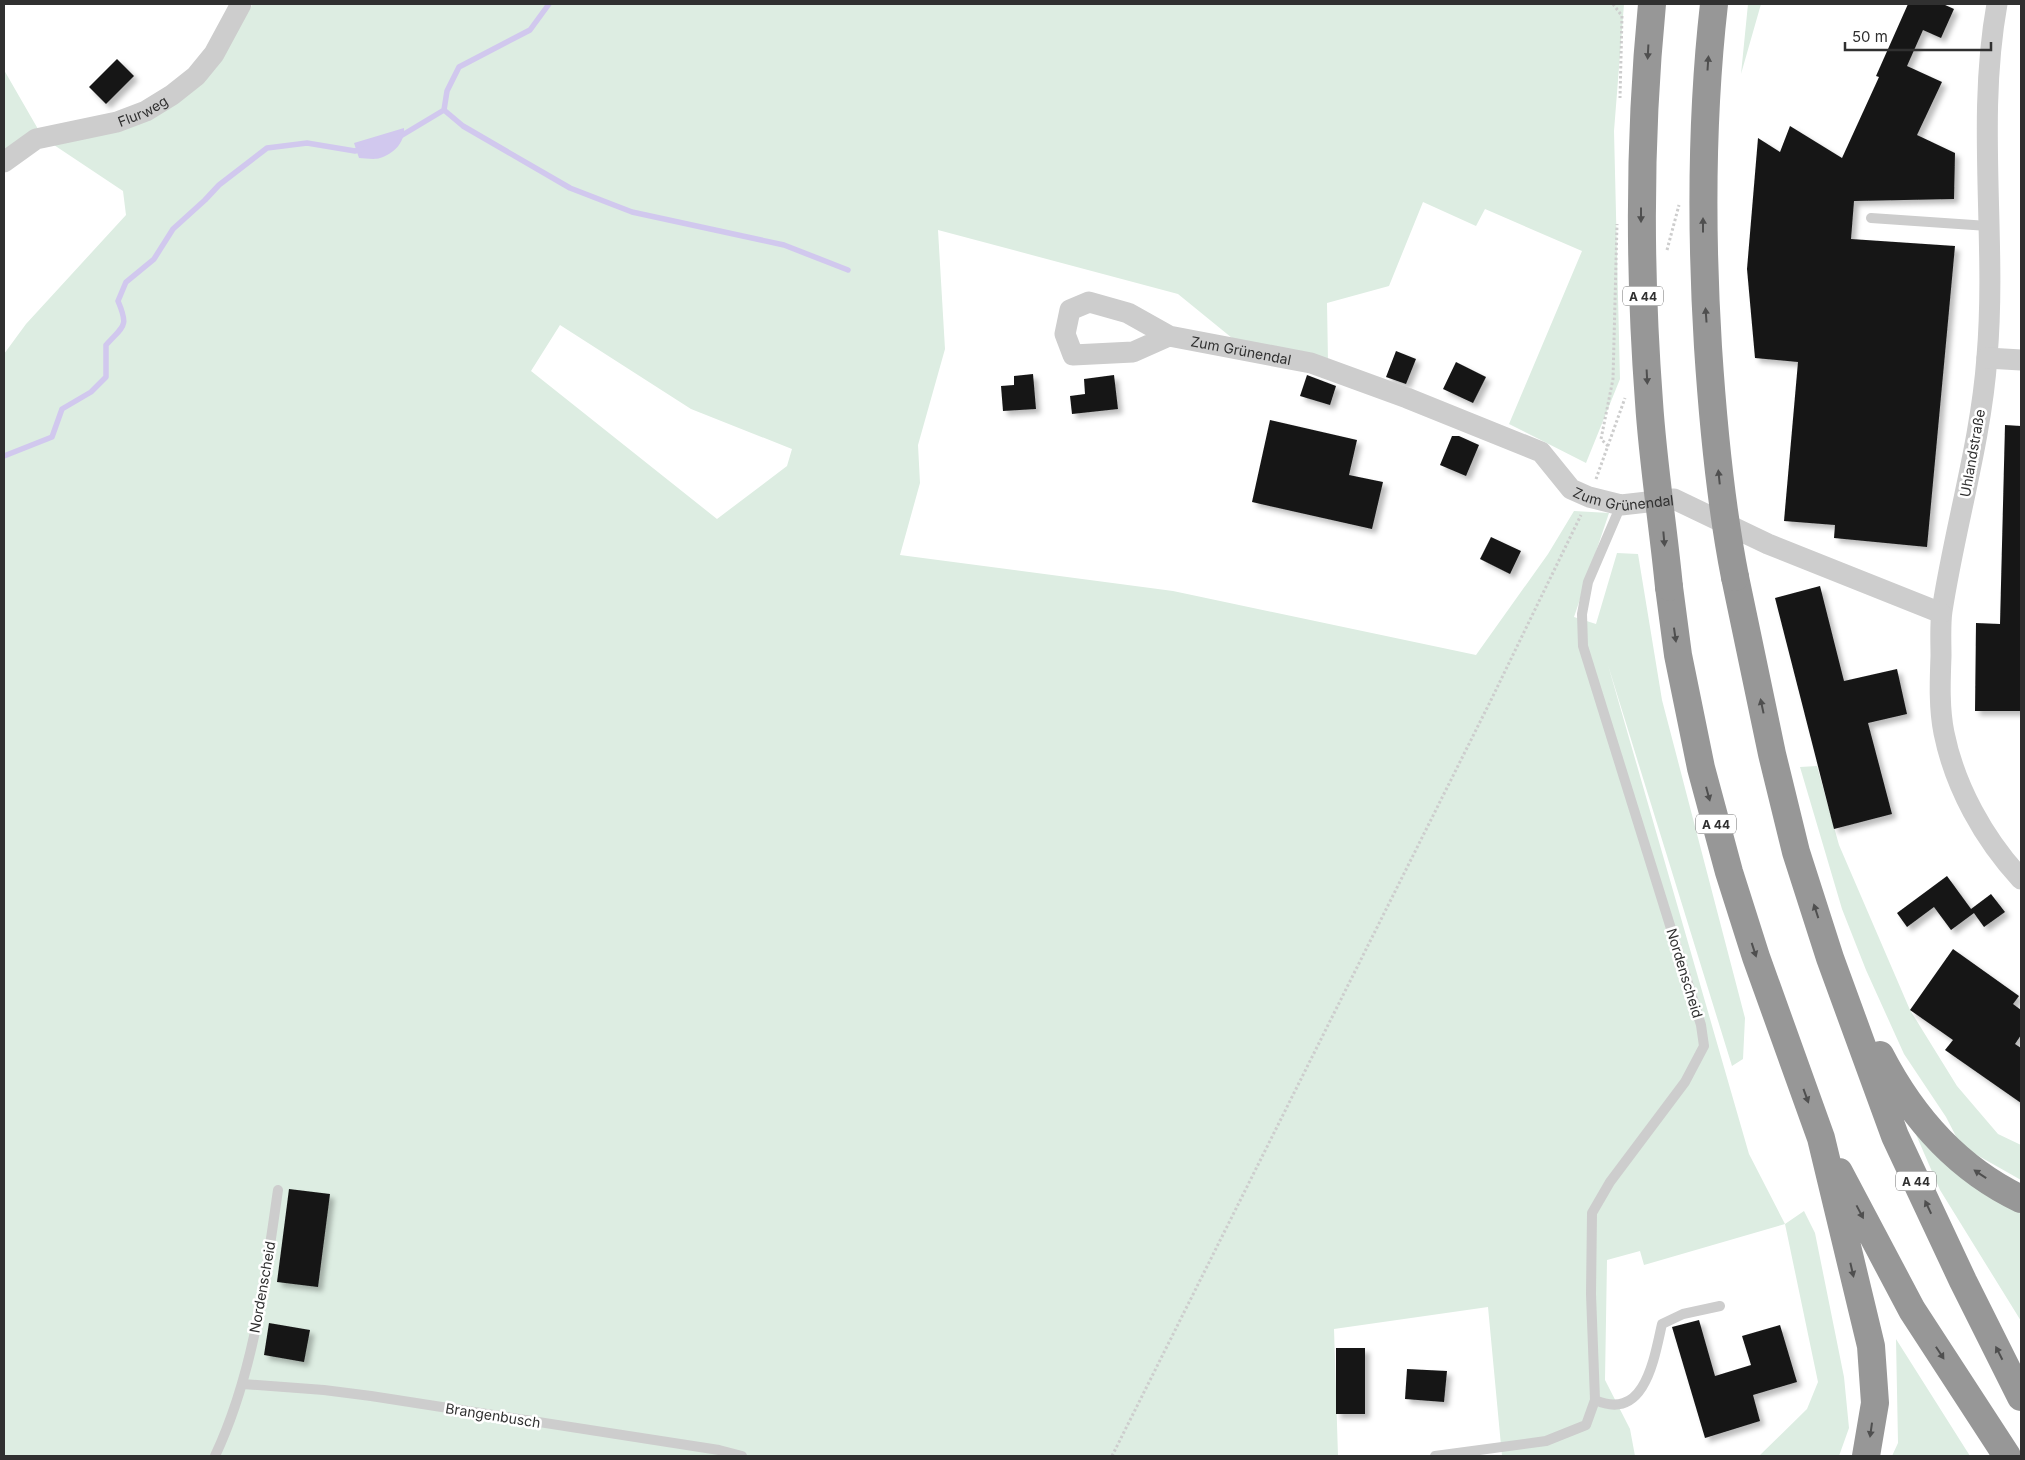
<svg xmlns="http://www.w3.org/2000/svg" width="2025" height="1460" viewBox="0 0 2025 1460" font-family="Inter,sans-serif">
<defs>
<filter id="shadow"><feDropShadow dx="4.5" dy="4.5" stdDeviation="2.5" flood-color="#0004"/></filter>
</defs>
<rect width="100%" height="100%" fill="#fff"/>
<path fill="#ddede2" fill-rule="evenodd" d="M 253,4 L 1624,4 L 1614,131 L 1620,379 L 1586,463 L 1509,424 L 1582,251 L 1485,209 L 1476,226 L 1423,202 L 1389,286 L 1327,303 L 1328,362 L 1232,338 L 1178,294 L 938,230 L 945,349 L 918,445 L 920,483 L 900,555 L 1173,591 L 1476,655 L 1548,554 L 1574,511 L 1609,513 L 1574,617 L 1596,624 L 1617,553 L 1638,554 L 1662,700 L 1745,1018 L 1743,1059 L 1732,1066 L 1608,665 L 1749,1154 L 1785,1224 L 1804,1211 L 1815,1233 L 1844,1377 L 1849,1428 L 1839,1456 L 1759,1456 L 1807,1409 L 1818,1382 L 1785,1224 L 1644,1265 L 1640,1251 L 1607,1260 L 1605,1380 L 1630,1429 L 1635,1456 L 1502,1456 L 1488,1307 L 1334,1329 L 1338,1456 L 4,1456 L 4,354 L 26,324 L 126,215 L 123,191 L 42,137 L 4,161 L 4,70 L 42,136 L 139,118 L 216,58 ZM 560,325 L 691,409 L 792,449 L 787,466 L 717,519 L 531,371 Z
M 1748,4 L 1761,4 L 1741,74 Z
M 1817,766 L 1839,845 L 1910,1010 L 1957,1086 L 1998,1134 L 2021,1145 L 2021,1180 L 1961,1146 L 1946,1117 L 1904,1054 L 1866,970 L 1842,909 L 1800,767 Z
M 1911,1123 L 2021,1207 L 2021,1321 L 1940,1190 Z
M 1896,1339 L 1970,1456 L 1892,1456 L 1898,1443 Z"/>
<path fill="#d1c8ee" d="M 404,128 C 405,143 393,154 380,158 C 374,160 365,158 359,158 L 354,143 Z"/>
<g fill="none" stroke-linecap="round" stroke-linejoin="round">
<path stroke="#d1c8ee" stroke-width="5.5" d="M 444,110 L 463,126 L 570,188 L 632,212 L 784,245 L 848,270
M 399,137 L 444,110 L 447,91 L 459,67 L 530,30 L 549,4
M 4,456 L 52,437 L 62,409 L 91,392 L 106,377 L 106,345 C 124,325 129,327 118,301 L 126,282 L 154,259 L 173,229 L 205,200 L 219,185 L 267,148 L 307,143 L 355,151 L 362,149"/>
</g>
<path fill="#171717" filter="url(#shadow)" d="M 1908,4 L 1943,4 L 1954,9 L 1941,38 L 1923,30 L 1907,66 L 1942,82 L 1917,135 L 1955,153 L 1954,199 L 1854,201 L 1851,239 L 1955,246 L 1927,547 L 1834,538 L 1835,525 L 1784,521 L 1798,362 L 1755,358 L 1747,269 L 1758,138 L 1780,152 L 1790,126 L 1842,158 L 1879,77 L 1876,76 Z
M 117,59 L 134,76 L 106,104 L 89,87 Z
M 1396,351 L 1416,359 L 1406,384 L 1386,377 Z
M 1456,362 L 1486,377 L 1473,403 L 1443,389 Z
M 1033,374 L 1036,409 L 1003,411 L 1001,386 L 1014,385 L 1014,376 Z
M 1114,375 L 1118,409 L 1072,414 L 1070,396 L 1085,394 L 1084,379 Z
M 1307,375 L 1336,386 L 1330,405 L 1300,396 Z
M 1270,420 L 1357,440 L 1349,475 L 1383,482 L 1372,529 L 1252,502 Z
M 2005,425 L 2021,426 L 2021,711 L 1975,711 L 1976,623 L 2000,624 Z
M 1452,436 L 1459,436 L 1479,445 L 1466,476 L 1440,465 Z
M 1491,537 L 1521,551 L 1510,574 L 1480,559 Z
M 1820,586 L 1844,681 L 1897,669 L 1907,714 L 1868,723 L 1892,814 L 1834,829 L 1775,598 Z
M 1947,876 L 1974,913 L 1951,930 L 1934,907 L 1907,927 L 1897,913 Z
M 1991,894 L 2005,912 L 1984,927 L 1971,909 Z
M 1953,949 L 2019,996 L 2013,1004 L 2021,1010 L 2021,1035 L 2015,1044 L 2021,1048 L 2021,1103 L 1945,1050 L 1953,1040 L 1910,1010 Z
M 289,1189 L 330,1194 L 318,1287 L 277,1282 Z
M 1699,1320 L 1715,1376 L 1751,1365 L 1742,1336 L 1780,1325 L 1797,1382 L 1753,1395 L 1760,1421 L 1705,1438 L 1672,1327 Z
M 269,1323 L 310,1330 L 304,1362 L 264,1355 Z
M 1336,1348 L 1365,1348 L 1365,1414 L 1336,1414 Z
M 1407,1369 L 1447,1371 L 1444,1402 L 1405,1399 Z"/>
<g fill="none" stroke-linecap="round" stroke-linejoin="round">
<path stroke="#cdcdcd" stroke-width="3" stroke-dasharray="2.5 2.5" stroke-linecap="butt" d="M 1613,4 L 1622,16 L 1620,98
M 1667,250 L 1679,205
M 1608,446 L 1601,439 L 1613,379 L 1617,224
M 1596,479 L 1625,398
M 1112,1456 L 1491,700 L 1581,515"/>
<path stroke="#cdcdcd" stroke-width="10" d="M 1871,218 L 1988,226
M 243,1384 L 324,1390 L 371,1396 L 719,1450 L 742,1456
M 1595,1400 C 1645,1422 1654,1359 1662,1324 L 1683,1314 L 1720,1306
M 215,1456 C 254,1373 265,1280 278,1190
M 1435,1456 L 1546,1441 L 1586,1425 L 1595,1400 L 1591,1294 L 1592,1213 L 1610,1182 L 1685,1082 L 1704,1046 L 1701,1025 L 1583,646 L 1582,614 L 1588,582 L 1621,505"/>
<g stroke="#cdcdcd" stroke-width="21">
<path d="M 1997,4 C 1976,120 1997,239 1987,357 C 1981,442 1955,526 1942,611 C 1940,625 1941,641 1941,656 C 1940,682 1939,708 1944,733 C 1955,787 1984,839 2021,879"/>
<path id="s1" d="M 4,162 L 36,139 L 117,122 L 146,111 L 172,95 L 196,76 L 214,54 L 241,4"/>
<path id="s2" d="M 1169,336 L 1128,313 L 1089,302 L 1070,310 L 1065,334 L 1073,355 L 1133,352 L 1169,336 L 1311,363 L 1407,398 L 1541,452 L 1571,489 L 1589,497 L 1621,505 L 1674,499 L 1768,544 L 1941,613"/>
<path d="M 1987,358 L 2021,360"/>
</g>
<path stroke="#979797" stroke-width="28" d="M 1735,577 L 1772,754 L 1796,852 L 1830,958 L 1895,1136 L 1963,1281 L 2021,1397
M 1669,587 L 1678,655 L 1701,768 L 1729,872 L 1756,957 L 1821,1138 L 1871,1346 L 1875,1403 L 1866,1456
M 1880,1055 C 1912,1117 1958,1169 2021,1199
M 1839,1172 L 1912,1310 L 2007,1456"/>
<path stroke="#979797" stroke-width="28" d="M 1652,4 C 1639,137 1639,269 1649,402 C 1653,464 1663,525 1669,587
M 1714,4 C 1701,118 1701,232 1708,347 C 1713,424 1720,501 1735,577"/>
</g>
<defs><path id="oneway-solid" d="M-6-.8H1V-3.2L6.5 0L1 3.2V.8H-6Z" transform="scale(1.25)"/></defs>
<g fill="#4f4f4f">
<use href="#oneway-solid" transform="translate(1648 52) rotate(93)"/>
<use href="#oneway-solid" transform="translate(1708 63) rotate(-86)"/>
<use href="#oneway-solid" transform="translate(1641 215) rotate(90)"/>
<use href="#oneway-solid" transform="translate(1703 225) rotate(-90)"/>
<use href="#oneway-solid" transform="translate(1706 315) rotate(-94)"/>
<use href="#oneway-solid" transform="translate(1647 377) rotate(87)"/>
<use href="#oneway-solid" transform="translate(1719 477) rotate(-96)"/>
<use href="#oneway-solid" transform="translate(1664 539) rotate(85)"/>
<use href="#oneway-solid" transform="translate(1675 635) rotate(82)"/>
<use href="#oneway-solid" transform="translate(1762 706) rotate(-102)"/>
<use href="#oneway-solid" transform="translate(1708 794) rotate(75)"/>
<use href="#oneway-solid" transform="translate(1816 911) rotate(-108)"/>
<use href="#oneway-solid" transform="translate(1754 950) rotate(72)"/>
<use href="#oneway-solid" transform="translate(1806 1096) rotate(70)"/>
<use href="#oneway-solid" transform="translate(1980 1174) rotate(-146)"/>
<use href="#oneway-solid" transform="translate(1928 1207) rotate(-115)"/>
<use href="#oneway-solid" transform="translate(1860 1212) rotate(62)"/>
<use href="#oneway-solid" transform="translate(1852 1270) rotate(77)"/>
<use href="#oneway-solid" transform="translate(1940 1353) rotate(57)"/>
<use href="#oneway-solid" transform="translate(1999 1353) rotate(-117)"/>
<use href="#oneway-solid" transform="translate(1871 1430) rotate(98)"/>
</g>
<g text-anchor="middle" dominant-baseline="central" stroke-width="5" stroke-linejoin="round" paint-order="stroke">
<g fill="#fff" stroke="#6e6e6e" stroke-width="1">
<rect x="1623" y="286.5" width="40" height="19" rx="4"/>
<rect x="1696" y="814.5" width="40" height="19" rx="4"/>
<rect x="1896" y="1171.5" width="40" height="19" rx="4"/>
</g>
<g font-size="12" font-weight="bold" fill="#303030">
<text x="1643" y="296">A 44</text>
<text x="1716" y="824">A 44</text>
<text x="1916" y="1181">A 44</text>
</g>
<g font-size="14" fill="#303030" stroke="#fff">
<text stroke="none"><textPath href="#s1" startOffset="150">Flurweg</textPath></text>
<text stroke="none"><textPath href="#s2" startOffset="328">Zum Grünendal</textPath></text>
<text transform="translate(1972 453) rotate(-80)">Uhlandstraße</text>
<text stroke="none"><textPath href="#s2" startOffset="748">Zum Grünendal</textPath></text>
<text transform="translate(1685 973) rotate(73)">Nordenscheid</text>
<text transform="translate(262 1287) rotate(-80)">Nordenscheid</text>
<text transform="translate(493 1415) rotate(9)">Brangenbusch</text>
</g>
</g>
<rect width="2025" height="1460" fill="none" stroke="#303030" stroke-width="10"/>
<path d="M1845 42v8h146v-8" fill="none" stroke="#303030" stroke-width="2.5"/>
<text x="1852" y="42" font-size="15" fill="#303030" stroke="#ffffff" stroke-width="4" paint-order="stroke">50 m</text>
</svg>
